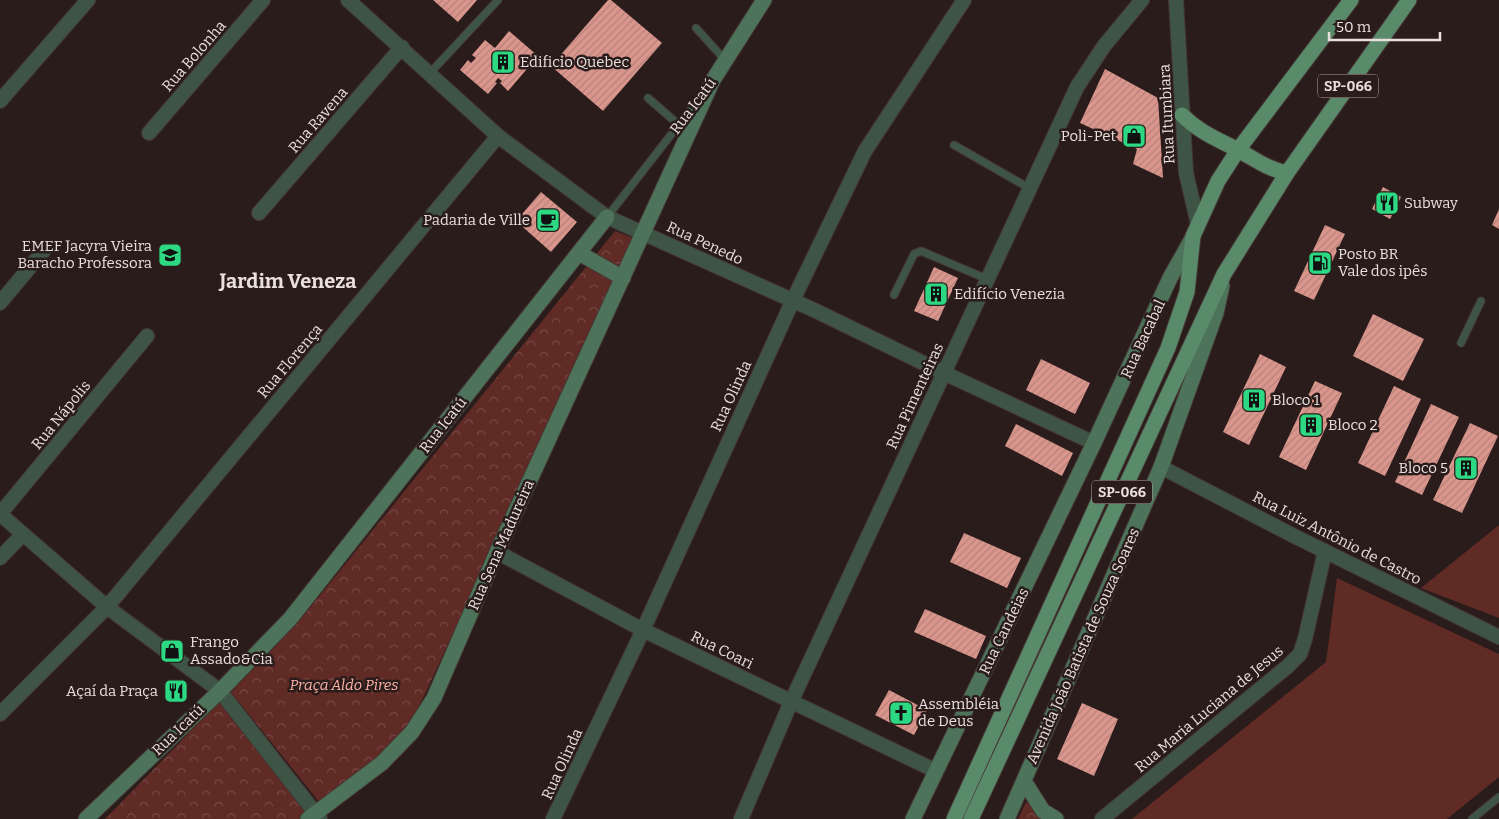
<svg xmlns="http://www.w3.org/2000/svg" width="1499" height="819" viewBox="0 0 1499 819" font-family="Bitter,serif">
<defs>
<pattern id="forest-crowns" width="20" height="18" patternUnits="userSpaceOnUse" patternTransform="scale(1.25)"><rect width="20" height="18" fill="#602a25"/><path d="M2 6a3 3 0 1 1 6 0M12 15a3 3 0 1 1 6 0" fill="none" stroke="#774844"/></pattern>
<pattern id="building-hatch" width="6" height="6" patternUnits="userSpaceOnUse" patternTransform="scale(1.25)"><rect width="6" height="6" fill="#da968d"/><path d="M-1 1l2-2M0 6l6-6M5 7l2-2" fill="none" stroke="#b5817a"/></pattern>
</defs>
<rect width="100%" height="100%" fill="#2a1c1a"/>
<path fill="#602a25" d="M 1499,525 L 1499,618 L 1421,588 Z
M 1337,578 L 1499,654 L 1499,777 L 1447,819 L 1132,819 L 1326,662 Z"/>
<path fill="url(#forest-crowns)" d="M 615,231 L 636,239 L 425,694 L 406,730 L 378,758 L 320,803 L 231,692 L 296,625 Z
M 219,702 L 308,813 L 300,819 L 105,819 Z
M 1026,802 L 1046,819 L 1018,819 Z"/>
<path fill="url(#building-hatch)" d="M 433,0 L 477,0 L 458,22 Z
M 608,0 L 611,0 L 662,43 L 603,111 L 551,66 Z
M 509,31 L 538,56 L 508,91 L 500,83 L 502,81 L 498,78 L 495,82 L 497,83 L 488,94 L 460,70 L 468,60 L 471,63 L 476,58 L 472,55 L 485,40 L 495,48 Z
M 1105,69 L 1158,98 L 1163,178 L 1133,164 L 1137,149 L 1080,123 Z
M 1383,187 L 1401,197 L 1390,219 L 1372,209 Z
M 541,192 L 577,222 L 551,252 L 516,221 Z
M 1499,209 L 1499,229 L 1492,225 Z
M 1325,225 L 1345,234 L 1314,300 L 1294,291 Z
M 934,267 L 958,278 L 938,321 L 914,311 Z
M 1373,314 L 1424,339 L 1403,381 L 1353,356 Z
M 1260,354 L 1286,367 L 1249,445 L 1223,432 Z
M 1041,359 L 1090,383 L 1075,414 L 1026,390 Z
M 1315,381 L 1342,393 L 1306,470 L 1279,457 Z
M 1394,386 L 1421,399 L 1385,476 L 1358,463 Z
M 1431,404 L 1459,417 L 1422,495 L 1395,482 Z
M 1470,423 L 1498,436 L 1462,513 L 1433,500 Z
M 1016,424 L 1073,453 L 1062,476 L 1005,446 Z
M 964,533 L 1021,558 L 1007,588 L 950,562 Z
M 925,609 L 986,636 L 976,659 L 914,632 Z
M 889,690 L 927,710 L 914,735 L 875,715 Z
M 1082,703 L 1118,719 L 1094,776 L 1057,759 Z"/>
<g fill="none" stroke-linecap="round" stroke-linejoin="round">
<g stroke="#453735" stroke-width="9">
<path id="lane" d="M 696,28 L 725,60
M 430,73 L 498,0
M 648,98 L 679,125
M 954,145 L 1029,188
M 607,217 L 698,100
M 894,295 L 914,254 L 921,251 L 987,279
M 1461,343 L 1481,301
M 1472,819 L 1499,797"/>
</g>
<g stroke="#453735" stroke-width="16">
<path id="street" d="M 348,0 L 498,136 L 607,217 L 814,310 L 944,373 L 1094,443
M 1176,0 L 1186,173 L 1198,224
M 0,101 L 88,0
M 149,133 L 263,0
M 259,213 L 402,47
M 0,303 L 45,249
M 1161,467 L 1296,537 L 1499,637
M 0,514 L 107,607 L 220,691 L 320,819
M 0,514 L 147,336
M 497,552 L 643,630 L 936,771
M 0,558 L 23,534
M 0,714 L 107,607 L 498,136
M 553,819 L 643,630 L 793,300 L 865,151 L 964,0
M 741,819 L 791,702 L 1077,87 L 1104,46 L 1142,0
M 1102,819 L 1288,666 L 1300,654 L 1305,639 L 1325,551"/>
</g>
<g stroke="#453735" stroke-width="17">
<path id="secondary" d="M 579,253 L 623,278
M 1024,781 L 1043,811 L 1056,819
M 86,819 L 220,691 L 290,619 L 607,217
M 308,819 L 382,763 L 412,732 L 434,698 L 497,552 L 713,80 L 764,0
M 913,819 L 1094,443 L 1170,278 L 1193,237
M 1007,819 L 1161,467 L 1216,313 L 1222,286"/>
</g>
<g stroke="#453735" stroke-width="17">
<path id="primary" d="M 1182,115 C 1199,132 1217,139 1238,150 C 1255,159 1267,169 1287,173
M 954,819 L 1168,348 L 1187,292 L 1193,236 L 1218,181 L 1238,150 L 1351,0
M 971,819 L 1224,274 L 1287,173 L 1409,0"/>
</g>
<use href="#lane" stroke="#3e5546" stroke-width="7"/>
<use href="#street" stroke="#3e5546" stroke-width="14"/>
<use href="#secondary" stroke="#4d735a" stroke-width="15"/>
<use href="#primary" stroke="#598a6a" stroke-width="15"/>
</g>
<defs>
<g id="building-square" transform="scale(1.25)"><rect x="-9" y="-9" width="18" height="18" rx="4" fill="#2dd883" stroke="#2a1c1a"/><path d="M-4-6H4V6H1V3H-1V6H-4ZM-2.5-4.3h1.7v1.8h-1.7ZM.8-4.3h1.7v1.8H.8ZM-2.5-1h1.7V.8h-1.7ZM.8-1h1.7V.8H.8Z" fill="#111"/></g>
<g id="shop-square" transform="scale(1.25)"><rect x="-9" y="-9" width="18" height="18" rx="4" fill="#2dd883" stroke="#2a1c1a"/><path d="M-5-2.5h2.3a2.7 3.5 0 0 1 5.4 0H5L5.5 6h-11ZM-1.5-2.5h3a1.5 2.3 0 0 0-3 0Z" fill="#111"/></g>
<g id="restaurant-square" transform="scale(1.25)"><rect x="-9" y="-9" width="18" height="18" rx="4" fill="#2dd883" stroke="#2a1c1a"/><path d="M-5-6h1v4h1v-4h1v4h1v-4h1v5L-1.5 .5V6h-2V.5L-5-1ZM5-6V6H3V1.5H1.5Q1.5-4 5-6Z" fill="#111"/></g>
<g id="cafe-square" transform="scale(1.25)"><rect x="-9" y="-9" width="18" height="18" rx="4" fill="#2dd883" stroke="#2a1c1a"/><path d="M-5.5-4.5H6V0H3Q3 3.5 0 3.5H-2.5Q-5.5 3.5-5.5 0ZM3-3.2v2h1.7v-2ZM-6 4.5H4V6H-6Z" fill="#111"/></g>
<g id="school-square" transform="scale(1.25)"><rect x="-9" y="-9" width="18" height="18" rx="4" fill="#2dd883" stroke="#2a1c1a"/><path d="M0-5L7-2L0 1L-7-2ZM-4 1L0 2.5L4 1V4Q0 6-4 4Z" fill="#111"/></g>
<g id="fuel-square" transform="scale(1.25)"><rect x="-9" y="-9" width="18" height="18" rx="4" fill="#2dd883" stroke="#2a1c1a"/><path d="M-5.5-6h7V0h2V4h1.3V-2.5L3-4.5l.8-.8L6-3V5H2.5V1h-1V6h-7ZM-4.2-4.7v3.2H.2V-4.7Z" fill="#111"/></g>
<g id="church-square" transform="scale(1.25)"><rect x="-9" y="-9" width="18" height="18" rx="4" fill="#2dd883" stroke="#2a1c1a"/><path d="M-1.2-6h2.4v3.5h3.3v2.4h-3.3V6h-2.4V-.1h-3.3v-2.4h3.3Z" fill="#111"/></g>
</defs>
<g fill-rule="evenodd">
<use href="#building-square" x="503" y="62"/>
<use href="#shop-square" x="1134" y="136"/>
<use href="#restaurant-square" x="1387" y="203"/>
<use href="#cafe-square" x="548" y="220"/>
<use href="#school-square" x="170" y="255"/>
<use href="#fuel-square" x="1320" y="263"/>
<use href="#building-square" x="936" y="294"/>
<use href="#building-square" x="1254" y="400"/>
<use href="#building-square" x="1311" y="425"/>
<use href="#building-square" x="1466" y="468"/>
<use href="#shop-square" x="172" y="651"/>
<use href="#restaurant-square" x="176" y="691"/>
<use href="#church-square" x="901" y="713"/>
</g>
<g text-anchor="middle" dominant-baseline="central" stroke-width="5" stroke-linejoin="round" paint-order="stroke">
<g fill="#2a1c1a" stroke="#b0a4a2" stroke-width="1">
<rect x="1318" y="74.5" width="60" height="23" rx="4"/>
<rect x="1092" y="480.5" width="60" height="23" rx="4"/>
</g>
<g font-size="14" font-weight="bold" fill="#e9dfdd">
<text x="1348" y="86">SP-066</text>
<text x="1122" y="492">SP-066</text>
</g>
<g font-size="15" fill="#e9dfdd" stroke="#2a1c1a">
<text transform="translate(194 56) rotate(-49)">Rua Bolonha</text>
<text transform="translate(693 106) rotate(-53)">Rua Icatú</text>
<text transform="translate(1167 114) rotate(-93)">Rua Itumbiara</text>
<text transform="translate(318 120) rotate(-49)">Rua Ravena</text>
<text transform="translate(705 243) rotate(25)">Rua Penedo</text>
<text transform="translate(1143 339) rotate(-65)">Rua Bacabal</text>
<text transform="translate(290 361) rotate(-50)">Rua Florença</text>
<text transform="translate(731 396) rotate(-65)">Rua Olinda</text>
<text transform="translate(915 396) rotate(-65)">Rua Pimenteiras</text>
<text transform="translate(61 415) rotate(-51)">Rua Nápolis</text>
<text transform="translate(443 425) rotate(-52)">Rua Icatú</text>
<text transform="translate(1337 538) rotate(27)">Rua Luiz Antônio de Castro</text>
<text transform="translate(501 545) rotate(-66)">Rua Sena Madureira</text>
<text transform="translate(1004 631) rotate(-64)">Rua Candeias</text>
<text transform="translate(1083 646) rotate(-66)">Avenida João Batista de Souza Soares</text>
<text transform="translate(722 650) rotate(26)">Rua Coari</text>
<text transform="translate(1209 709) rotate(-40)">Rua Maria Luciana de Jesus</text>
<text transform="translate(178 730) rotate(-44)">Rua Icatú</text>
<text transform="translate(562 764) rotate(-65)">Rua Olinda</text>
</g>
<g font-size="15" fill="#e9dfdd" stroke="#2a1c1a" text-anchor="start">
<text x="520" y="62">Edificio Quebec</text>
<text x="1116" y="136" text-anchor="end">Poli-Pet</text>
<text x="1404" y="203">Subway</text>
<text x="530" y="220" text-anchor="end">Padaria de Ville</text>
<text x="152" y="246" text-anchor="end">EMEF Jacyra Vieira<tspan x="152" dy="17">Baracho Professora</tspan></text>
<text x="1338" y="254">Posto BR<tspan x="1338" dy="17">Vale dos ipês</tspan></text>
<text x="954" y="294">Edifício Venezia</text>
<text x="1272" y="400">Bloco 1</text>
<text x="1328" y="425">Bloco 2</text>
<text x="1448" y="468" text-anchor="end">Bloco 5</text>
<text x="190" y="642">Frango<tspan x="190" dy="17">Assado&amp;Cia</tspan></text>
<text x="158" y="691" text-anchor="end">Açaí da Praça</text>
<text x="918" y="704">Assembléia<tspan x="918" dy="17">de Deus</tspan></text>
</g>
<g font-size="15" font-style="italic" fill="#fdb1a7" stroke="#2a1c1a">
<text x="344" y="685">Praça Aldo Pires</text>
</g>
<g font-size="20" font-weight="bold" fill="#e9dfdd" stroke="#2a1c1a">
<text x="288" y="281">Jardim Veneza</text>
</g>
</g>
<path d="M1329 32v8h111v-8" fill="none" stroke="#e9dfdd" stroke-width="2.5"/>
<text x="1336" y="32" font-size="15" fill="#e9dfdd" stroke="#2a1c1a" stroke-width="4" paint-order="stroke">50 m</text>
</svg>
